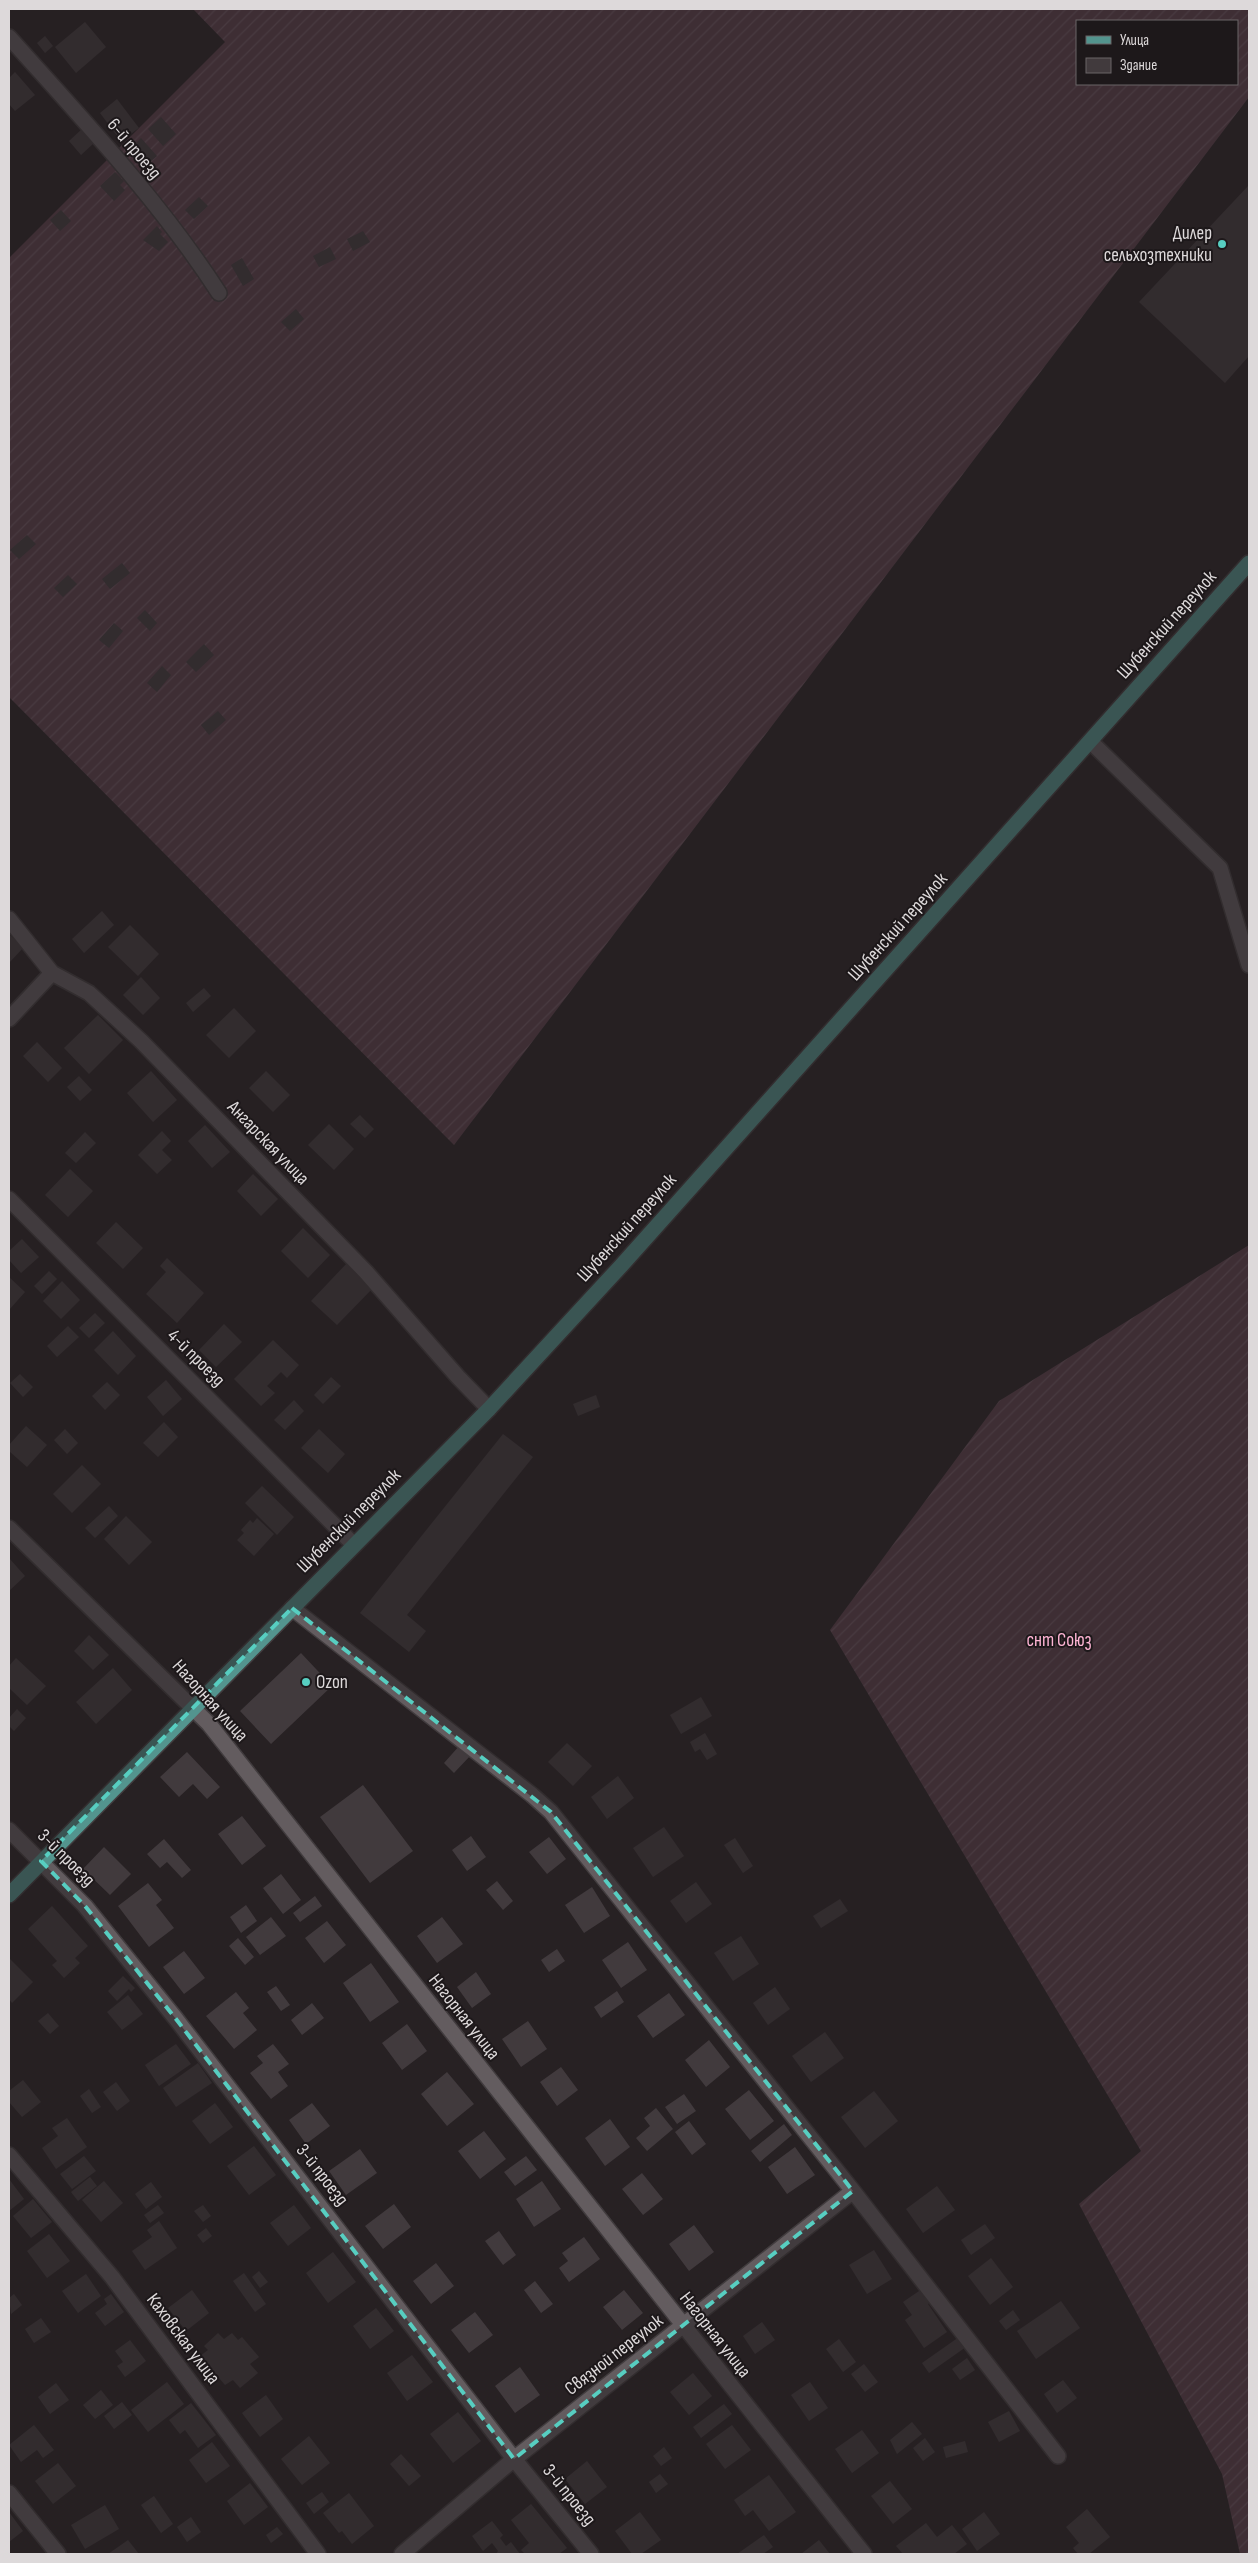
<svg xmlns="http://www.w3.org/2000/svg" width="1258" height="2563" viewBox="0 0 1258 2563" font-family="'Sofia Sans Condensed',sans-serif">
<defs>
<pattern id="garden-furrows" width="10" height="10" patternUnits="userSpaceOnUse" patternTransform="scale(1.25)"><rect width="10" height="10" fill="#5b3f4b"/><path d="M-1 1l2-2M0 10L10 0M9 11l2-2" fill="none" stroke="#725a64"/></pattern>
</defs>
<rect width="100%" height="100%" fill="#272123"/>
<path fill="url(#garden-furrows)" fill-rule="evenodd" d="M 193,9 L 1249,9 L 1249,97 L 454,1145 L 9,697 L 9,258 L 225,42 ZM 1077,21 L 1237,21 L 1237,84 L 1077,84 Z
M 1249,1245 L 1249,2554 L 1240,2554 L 1222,2474 L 1079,2204 L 1141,2151 L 830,1630 L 999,1401 Z"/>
<path fill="#413a3d" d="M 85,22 L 106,47 L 76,73 L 55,47 Z
M 45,36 L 53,46 L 45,53 L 37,43 Z
M 15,72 L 35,95 L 15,111 L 9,104 L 9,78 Z
M 117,99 L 139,128 L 121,141 L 100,113 Z
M 161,117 L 176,134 L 163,146 L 148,129 Z
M 82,129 L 94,143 L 81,155 L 69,141 Z
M 141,138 L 157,156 L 144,167 L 129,150 Z
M 115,172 L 124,181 L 120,185 L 125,190 L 114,201 L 100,186 Z
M 1249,185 L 1249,356 L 1225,383 L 1139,302 Z
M 199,197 L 208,206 L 194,219 L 185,210 Z
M 61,210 L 71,221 L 60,231 L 50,220 Z
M 157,226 L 162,232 L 160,234 L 168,242 L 159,251 L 143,240 Z
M 363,231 L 370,242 L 353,251 L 347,239 Z
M 330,247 L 336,259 L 319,267 L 313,256 Z
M 242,258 L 254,279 L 243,286 L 231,265 Z
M 296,309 L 304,319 L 290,331 L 281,322 Z
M 27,535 L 36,544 L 19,559 L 10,550 Z
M 122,563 L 130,573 L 110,589 L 102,579 Z
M 68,575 L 77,584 L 63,597 L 54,588 Z
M 145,610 L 157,623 L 150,631 L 137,618 Z
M 114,623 L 123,631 L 109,648 L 99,640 Z
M 204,644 L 214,655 L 196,672 L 186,662 Z
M 162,666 L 171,675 L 157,692 L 147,683 Z
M 218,711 L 226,720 L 209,735 L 201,725 Z
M 102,911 L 114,925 L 84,953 L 72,939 Z
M 130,925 L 159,954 L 138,976 L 108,947 Z
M 9,934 L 23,948 L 9,963 Z
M 141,977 L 160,998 L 143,1015 L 123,995 Z
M 204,988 L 211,996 L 193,1012 L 186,1003 Z
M 234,1008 L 256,1031 L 229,1058 L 206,1035 Z
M 98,1015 L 123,1040 L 89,1074 L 64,1048 Z
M 37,1042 L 62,1068 L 48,1082 L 23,1056 Z
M 151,1071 L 177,1100 L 153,1122 L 127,1093 Z
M 266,1071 L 290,1095 L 273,1112 L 249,1088 Z
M 79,1076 L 92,1090 L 80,1101 L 67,1087 Z
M 360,1115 L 374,1129 L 365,1138 L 350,1124 Z
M 329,1124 L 354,1149 L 334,1170 L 308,1145 Z
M 205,1125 L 230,1152 L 212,1168 L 188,1141 Z
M 162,1131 L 171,1141 L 162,1150 L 172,1160 L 157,1174 L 138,1155 Z
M 85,1132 L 96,1143 L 76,1163 L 65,1153 Z
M 70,1169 L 93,1191 L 68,1217 L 45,1195 Z
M 253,1174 L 278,1199 L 261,1216 L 237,1191 Z
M 116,1222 L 143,1248 L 123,1269 L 96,1243 Z
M 303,1228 L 330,1255 L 308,1278 L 281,1251 Z
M 22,1239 L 39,1257 L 21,1273 L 9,1260 L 9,1251 Z
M 167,1258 L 204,1293 L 177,1323 L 146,1294 L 166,1272 L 160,1266 Z
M 348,1262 L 373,1288 L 337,1325 L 311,1301 Z
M 49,1271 L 57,1279 L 42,1294 L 34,1286 Z
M 9,1277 L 25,1292 L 9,1310 Z
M 62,1281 L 80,1300 L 61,1319 L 43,1301 Z
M 95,1313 L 105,1323 L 89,1338 L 79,1328 Z
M 224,1324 L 242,1342 L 216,1367 L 199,1350 Z
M 68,1326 L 79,1337 L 57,1357 L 47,1346 Z
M 113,1331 L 136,1356 L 118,1375 L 94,1350 Z
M 273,1340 L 299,1365 L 287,1378 L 281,1372 L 267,1386 L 275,1393 L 261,1406 L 234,1379 Z
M 20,1374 L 33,1387 L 23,1397 L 10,1383 Z
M 331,1377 L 341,1386 L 323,1404 L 314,1395 Z
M 166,1380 L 182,1399 L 163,1416 L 147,1397 Z
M 107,1382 L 120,1395 L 105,1410 L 92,1396 Z
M 596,1395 L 600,1407 L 578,1416 L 573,1404 Z
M 294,1400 L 304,1411 L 285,1430 L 274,1420 Z
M 164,1422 L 178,1437 L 158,1457 L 143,1443 Z
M 26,1426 L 47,1445 L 27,1467 L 9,1451 L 9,1445 Z
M 65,1429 L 78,1443 L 67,1454 L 54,1440 Z
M 319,1429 L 345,1454 L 328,1473 L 301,1448 Z
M 503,1434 L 533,1457 L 407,1615 L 426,1631 L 409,1652 L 360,1613 Z
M 82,1465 L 101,1484 L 72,1513 L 53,1494 Z
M 262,1486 L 294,1517 L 277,1535 L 245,1503 Z
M 109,1506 L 118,1516 L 95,1538 L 85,1528 Z
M 126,1516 L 152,1542 L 129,1565 L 104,1539 Z
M 257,1518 L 274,1534 L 254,1556 L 237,1540 L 244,1533 L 241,1530 L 250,1520 L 253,1523 Z
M 9,1558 L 25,1576 L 9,1591 Z
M 89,1635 L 109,1655 L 93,1670 L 74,1651 Z
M 301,1653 L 332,1686 L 271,1744 L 240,1711 Z
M 16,1658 L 46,1686 L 27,1705 L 9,1688 L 9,1666 Z
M 113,1668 L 132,1690 L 96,1724 L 76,1702 Z
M 701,1697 L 712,1716 L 681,1734 L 670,1715 Z
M 17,1709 L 26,1718 L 14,1731 L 9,1726 L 9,1718 Z
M 705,1733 L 717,1754 L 707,1760 L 700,1749 L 695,1752 L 690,1742 Z
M 567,1743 L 592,1766 L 573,1786 L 548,1762 Z
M 460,1745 L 471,1755 L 454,1773 L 444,1763 Z
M 187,1752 L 220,1787 L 207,1799 L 193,1784 L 179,1797 L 160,1777 Z
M 618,1776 L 634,1798 L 607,1819 L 591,1797 Z
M 363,1785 L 413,1851 L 370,1883 L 320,1817 Z
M 242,1816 L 266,1846 L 242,1865 L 218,1834 Z
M 664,1827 L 684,1856 L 653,1877 L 633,1848 Z
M 471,1836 L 486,1857 L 467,1871 L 452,1850 Z
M 549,1837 L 566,1859 L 547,1874 L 529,1852 Z
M 735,1838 L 753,1866 L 743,1873 L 724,1845 Z
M 164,1839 L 191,1870 L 182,1878 L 167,1862 L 160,1868 L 147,1854 Z
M 104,1847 L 131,1874 L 110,1895 L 83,1869 Z
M 281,1874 L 301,1900 L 283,1914 L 263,1888 Z
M 497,1881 L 513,1901 L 503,1910 L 486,1890 Z
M 696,1882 L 712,1904 L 686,1923 L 670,1901 Z
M 148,1883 L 162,1900 L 156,1905 L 174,1928 L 149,1947 L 118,1906 Z
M 592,1887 L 610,1916 L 584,1933 L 565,1905 Z
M 315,1896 L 322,1906 L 300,1922 L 293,1913 Z
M 840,1899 L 848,1911 L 821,1928 L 813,1916 Z
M 246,1905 L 257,1921 L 241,1933 L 230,1917 Z
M 52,1906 L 88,1946 L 75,1958 L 80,1963 L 64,1978 L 52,1965 L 57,1961 L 28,1929 Z
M 271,1917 L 286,1936 L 260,1955 L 246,1937 Z
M 442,1917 L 463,1944 L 437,1963 L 417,1936 Z
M 327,1921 L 346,1945 L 324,1963 L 305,1938 Z
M 741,1936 L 759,1964 L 733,1981 L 714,1953 Z
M 238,1938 L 254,1957 L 245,1965 L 229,1946 Z
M 628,1942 L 647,1970 L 621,1988 L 602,1960 Z
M 557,1949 L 565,1961 L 549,1972 L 541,1960 Z
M 184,1951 L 205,1978 L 184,1994 L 163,1967 Z
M 9,1958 L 33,1982 L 12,2003 L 9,1999 Z
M 371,1963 L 399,2002 L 370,2022 L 343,1983 Z
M 476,1972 L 491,1994 L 472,2008 L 457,1987 Z
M 123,1976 L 135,1988 L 131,1992 L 129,1989 L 117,2001 L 108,1991 Z
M 276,1986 L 290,2005 L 281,2011 L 267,1992 Z
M 775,1987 L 790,2009 L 768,2025 L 753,2003 Z
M 617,1991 L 624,2002 L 601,2018 L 594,2007 Z
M 236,1992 L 249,2008 L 243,2013 L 257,2030 L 234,2049 L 206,2016 Z
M 669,1993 L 685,2015 L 653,2038 L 637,2016 Z
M 128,1995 L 143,2014 L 122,2030 L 107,2012 Z
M 312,2003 L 324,2018 L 302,2035 L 291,2020 Z
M 48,2013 L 59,2026 L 50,2034 L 38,2021 Z
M 528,2021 L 547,2049 L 521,2067 L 502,2039 Z
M 407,2024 L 427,2051 L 402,2070 L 382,2043 Z
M 825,2032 L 844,2058 L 811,2082 L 792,2056 Z
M 709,2040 L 730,2067 L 706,2087 L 685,2060 Z
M 176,2044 L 191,2064 L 159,2086 L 145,2065 Z
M 273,2044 L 289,2064 L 278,2072 L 288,2086 L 271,2099 L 250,2073 L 263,2063 L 257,2056 Z
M 198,2063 L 212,2083 L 176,2107 L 163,2088 Z
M 561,2067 L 578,2090 L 557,2106 L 540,2082 Z
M 447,2072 L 474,2104 L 447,2126 L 421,2094 Z
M 23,2080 L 41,2102 L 22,2117 L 9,2102 L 9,2091 Z
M 116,2082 L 130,2101 L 117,2111 L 103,2092 Z
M 89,2089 L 101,2107 L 92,2113 L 80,2096 Z
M 749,2090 L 774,2121 L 750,2140 L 725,2109 Z
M 874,2091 L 898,2121 L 865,2148 L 841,2117 Z
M 684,2094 L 696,2111 L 677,2124 L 665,2107 Z
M 215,2103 L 233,2127 L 210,2144 L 192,2121 Z
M 312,2103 L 330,2126 L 306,2144 L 289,2120 Z
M 656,2108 L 673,2129 L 647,2151 L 636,2138 L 650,2126 L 644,2118 Z
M 67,2118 L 87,2147 L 56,2169 L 42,2148 L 58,2136 L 52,2128 Z
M 610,2119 L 630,2147 L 605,2166 L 585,2138 Z
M 689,2121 L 706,2144 L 692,2155 L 675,2132 Z
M 784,2124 L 792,2135 L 760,2162 L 751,2151 Z
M 484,2131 L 506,2159 L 480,2179 L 458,2151 Z
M 254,2146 L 276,2175 L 249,2195 L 227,2166 Z
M 795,2147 L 815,2175 L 787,2194 L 768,2167 Z
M 360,2149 L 377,2173 L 346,2195 L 329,2171 Z
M 84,2156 L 96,2171 L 72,2189 L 60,2174 Z
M 526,2156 L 537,2170 L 515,2186 L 504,2172 Z
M 642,2173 L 663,2199 L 643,2215 L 622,2189 Z
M 90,2177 L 97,2186 L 78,2201 L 71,2192 Z
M 9,2179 L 24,2199 L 9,2211 Z
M 104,2181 L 123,2203 L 101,2222 L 82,2200 Z
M 542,2181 L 561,2209 L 534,2227 L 516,2199 Z
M 151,2182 L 162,2197 L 146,2209 L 135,2194 Z
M 937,2186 L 955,2210 L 923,2233 L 906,2209 Z
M 33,2199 L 52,2222 L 31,2238 L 13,2216 Z
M 394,2204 L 411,2227 L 383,2249 L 365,2226 Z
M 158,2205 L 164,2213 L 150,2223 L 144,2215 Z
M 203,2205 L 211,2216 L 203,2222 L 194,2211 Z
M 294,2205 L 311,2228 L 288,2246 L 270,2223 Z
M 159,2221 L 177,2248 L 145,2270 L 132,2251 L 152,2237 L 147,2230 Z
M 985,2224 L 995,2238 L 971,2255 L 961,2240 Z
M 694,2225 L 714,2252 L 689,2271 L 669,2244 Z
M 206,2228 L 212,2236 L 203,2243 L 197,2235 Z
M 499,2231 L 516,2255 L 503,2265 L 485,2241 Z
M 49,2234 L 70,2261 L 47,2278 L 27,2251 Z
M 584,2237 L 600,2259 L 569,2282 L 559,2268 L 568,2261 L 562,2253 Z
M 874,2250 L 892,2279 L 867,2294 L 849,2265 Z
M 333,2252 L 356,2282 L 328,2303 L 306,2273 Z
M 991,2258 L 1013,2287 L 990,2305 L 968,2276 Z
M 436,2263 L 454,2286 L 431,2304 L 413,2281 Z
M 259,2271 L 268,2282 L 260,2288 L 252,2277 Z
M 244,2273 L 266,2304 L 255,2312 L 233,2281 Z
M 86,2274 L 101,2296 L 78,2313 L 62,2291 Z
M 535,2281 L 553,2304 L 541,2313 L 524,2290 Z
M 922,2289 L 931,2302 L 928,2304 L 947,2332 L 924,2348 L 905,2320 L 912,2315 L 903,2302 Z
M 192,2290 L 209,2313 L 186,2331 L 168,2308 Z
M 624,2290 L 643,2313 L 622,2330 L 603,2307 Z
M 14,2294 L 22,2305 L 11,2314 L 9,2298 Z
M 111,2294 L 124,2312 L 105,2326 L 95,2313 L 107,2304 L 104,2299 Z
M 1061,2301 L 1080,2328 L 1036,2359 L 1017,2331 Z
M 376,2308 L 394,2331 L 370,2349 L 353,2326 Z
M 1013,2310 L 1020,2320 L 1006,2330 L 999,2321 Z
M 475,2312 L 493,2335 L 469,2353 L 451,2330 Z
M 41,2318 L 51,2332 L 34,2343 L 25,2329 Z
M 762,2322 L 775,2340 L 755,2354 L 743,2336 Z
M 218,2333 L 224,2339 L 232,2333 L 238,2340 L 242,2337 L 259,2357 L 250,2364 L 258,2373 L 240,2388 L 233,2380 L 225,2385 L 200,2356 L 208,2350 L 204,2346 Z
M 959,2337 L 966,2347 L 929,2373 L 922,2363 Z
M 839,2339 L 856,2362 L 843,2372 L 826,2349 Z
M 130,2340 L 146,2361 L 125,2377 L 117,2366 L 123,2362 L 115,2351 Z
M 412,2355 L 433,2382 L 407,2401 L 387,2373 Z
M 967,2358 L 975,2370 L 960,2380 L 952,2369 Z
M 864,2364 L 878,2382 L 865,2392 L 851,2374 Z
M 520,2367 L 540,2395 L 515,2413 L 495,2386 Z
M 693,2373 L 712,2396 L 689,2415 L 670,2392 Z
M 1063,2380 L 1077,2398 L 1057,2413 L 1044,2394 Z
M 167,2382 L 184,2404 L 148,2432 L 131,2410 Z
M 810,2382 L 828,2408 L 809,2421 L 791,2395 Z
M 56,2383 L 69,2400 L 50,2414 L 38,2397 Z
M 101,2390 L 113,2405 L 95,2419 L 83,2405 Z
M 266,2395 L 283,2419 L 260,2437 L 242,2413 Z
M 122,2402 L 132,2415 L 114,2429 L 104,2416 Z
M 191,2403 L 216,2435 L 198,2448 L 185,2430 L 180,2434 L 169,2420 Z
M 724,2404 L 732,2414 L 701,2438 L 693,2427 Z
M 1009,2411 L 1020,2431 L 999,2442 L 988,2422 Z
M 458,2412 L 481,2441 L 453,2463 L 430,2434 Z
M 912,2422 L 922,2434 L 897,2454 L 890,2440 Z
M 34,2425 L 54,2450 L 43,2458 L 37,2450 L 21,2462 L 9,2445 Z
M 732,2425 L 751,2450 L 725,2469 L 706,2444 Z
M 862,2430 L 879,2453 L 852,2473 L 835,2449 Z
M 309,2436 L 330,2463 L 302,2485 L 281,2459 Z
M 925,2438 L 935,2452 L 923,2461 L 913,2448 Z
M 965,2441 L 968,2452 L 946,2458 L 943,2447 Z
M 212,2442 L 230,2466 L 206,2483 L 189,2460 Z
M 664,2447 L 672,2458 L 661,2466 L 653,2456 Z
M 401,2454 L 421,2476 L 409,2486 L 390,2464 Z
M 587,2461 L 607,2487 L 585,2504 L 565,2479 Z
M 58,2463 L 76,2486 L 53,2504 L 35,2481 Z
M 660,2474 L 668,2484 L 656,2493 L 649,2482 Z
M 769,2475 L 796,2512 L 769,2531 L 753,2510 L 745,2516 L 734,2500 Z
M 890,2481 L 912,2509 L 893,2524 L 871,2496 Z
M 250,2483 L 268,2507 L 244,2525 L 227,2501 Z
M 322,2492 L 329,2502 L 314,2514 L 306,2503 Z
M 349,2493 L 374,2526 L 352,2544 L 342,2531 L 339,2533 L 323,2513 Z
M 154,2496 L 173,2524 L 161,2533 L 141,2505 Z
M 531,2504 L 567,2548 L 559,2554 L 525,2554 L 521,2550 L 529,2543 L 511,2520 Z
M 105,2505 L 119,2529 L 85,2549 L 71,2525 Z
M 1087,2509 L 1110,2537 L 1089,2554 L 1078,2554 L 1073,2548 L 1079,2543 L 1066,2527 Z
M 9,2512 L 23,2531 L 9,2542 Z
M 640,2512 L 661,2540 L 641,2554 L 632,2554 L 615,2531 Z
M 984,2512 L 1000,2534 L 977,2551 L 962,2529 Z
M 191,2517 L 201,2532 L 187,2542 L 177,2527 Z
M 492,2521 L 503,2535 L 500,2538 L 506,2546 L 511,2542 L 520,2554 L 496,2554 L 498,2551 L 492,2543 L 483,2551 L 472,2536 Z
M 926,2523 L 937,2537 L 952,2525 L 967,2544 L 954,2554 L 903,2554 L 896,2546 Z
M 277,2527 L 283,2534 L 271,2543 L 266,2535 Z
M 764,2535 L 773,2547 L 763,2554 L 737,2554 Z
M 128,2540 L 139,2554 L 108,2554 Z
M 819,2540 L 830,2554 L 801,2554 Z"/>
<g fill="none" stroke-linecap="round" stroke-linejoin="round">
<g stroke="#413c3e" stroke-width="18">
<path id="street" d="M 9,37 C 82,119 159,200 219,293
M 1091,742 L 1220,868 L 1249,965
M 9,919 L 52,973 L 89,993 L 141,1041 L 366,1272 L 458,1377 L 489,1409
M 9,1019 L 52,973
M 9,1199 L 354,1545
M 9,1528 L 209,1724 L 864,2554
M 292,1608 L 532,1795 L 551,1812 L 853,2191 L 1058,2456
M 9,1830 L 85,1906 L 176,2019 L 514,2459 L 591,2554
M 9,2155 L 112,2277 L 318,2554
M 9,2493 L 58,2554
M 402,2554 L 514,2459 L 853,2191"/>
</g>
<g stroke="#413c3e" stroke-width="18">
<path id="primary" d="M 9,1895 L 489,1409 L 620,1267 L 1249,563"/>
</g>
<use href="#street" stroke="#635c5f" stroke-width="15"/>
<use href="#primary" stroke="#53948e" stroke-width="15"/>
</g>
<path d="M0 0H1258V2563H0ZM 292,1608 L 551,1812 L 853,2191 L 514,2459 L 176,2019 L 85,1906 L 41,1861 Z" fill="#272123" fill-opacity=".55" fill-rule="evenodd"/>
<path fill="none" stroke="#57cec1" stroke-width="4" stroke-dasharray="10 6" stroke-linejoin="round" d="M 292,1608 L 551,1812 L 853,2191 L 514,2459 L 176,2019 L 85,1906 L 41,1861 Z"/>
<g fill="#57cec1" stroke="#1d181a" stroke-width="2">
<circle cx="1222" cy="244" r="5"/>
<circle cx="306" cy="1682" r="5"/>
</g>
<g text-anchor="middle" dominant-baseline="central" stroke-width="4" stroke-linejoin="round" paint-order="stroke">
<g font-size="19" fill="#ddd9da" stroke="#1d181a">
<text transform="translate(134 149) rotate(50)">6-й проезд</text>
<text transform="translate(1167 625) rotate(-48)">Шубенский переулок</text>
<text transform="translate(898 927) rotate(-48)">Шубенский переулок</text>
<text transform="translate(268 1143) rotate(46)">Ангарская улица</text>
<text transform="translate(627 1228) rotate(-48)">Шубенский переулок</text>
<text transform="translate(196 1358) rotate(45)">4-й проезд</text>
<text transform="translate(349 1521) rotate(-45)">Шубенский переулок</text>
<text transform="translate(210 1701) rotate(48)">Нагорная улица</text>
<text transform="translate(66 1858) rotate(45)">3-й проезд</text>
<text transform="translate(464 2017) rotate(52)">Нагорная улица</text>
<text transform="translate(322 2175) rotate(52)">3-й проезд</text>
<text transform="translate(715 2335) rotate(52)">Нагорная улица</text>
<text transform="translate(183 2339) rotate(53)">Каховская улица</text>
<text transform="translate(614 2355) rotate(-38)">Связной переулок</text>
<text transform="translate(569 2495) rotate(51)">3-й проезд</text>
</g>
<g font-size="19" fill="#ddd9da" stroke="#1d181a" text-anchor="end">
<text x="1212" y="233">Дилер<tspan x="1212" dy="22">сельхозтехники</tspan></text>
<text x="316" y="1682" text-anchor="start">Ozon</text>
</g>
<g font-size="19" fill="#ffb5d5" stroke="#1d181a">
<text x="1059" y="1640">снт Союз</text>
</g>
</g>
<rect width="1258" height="2563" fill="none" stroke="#ddd9da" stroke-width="20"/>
<rect x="1076" y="20" width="162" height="65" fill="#1d181a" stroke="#6a6567"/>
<rect x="1086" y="36" width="25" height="8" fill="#53948e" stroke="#6a6567"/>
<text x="1120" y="45" font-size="15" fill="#ddd9da">Улица</text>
<rect x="1086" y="58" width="25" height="15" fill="#413a3d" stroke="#6a6567"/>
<text x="1120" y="70" font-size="15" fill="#ddd9da">Здание</text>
</svg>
